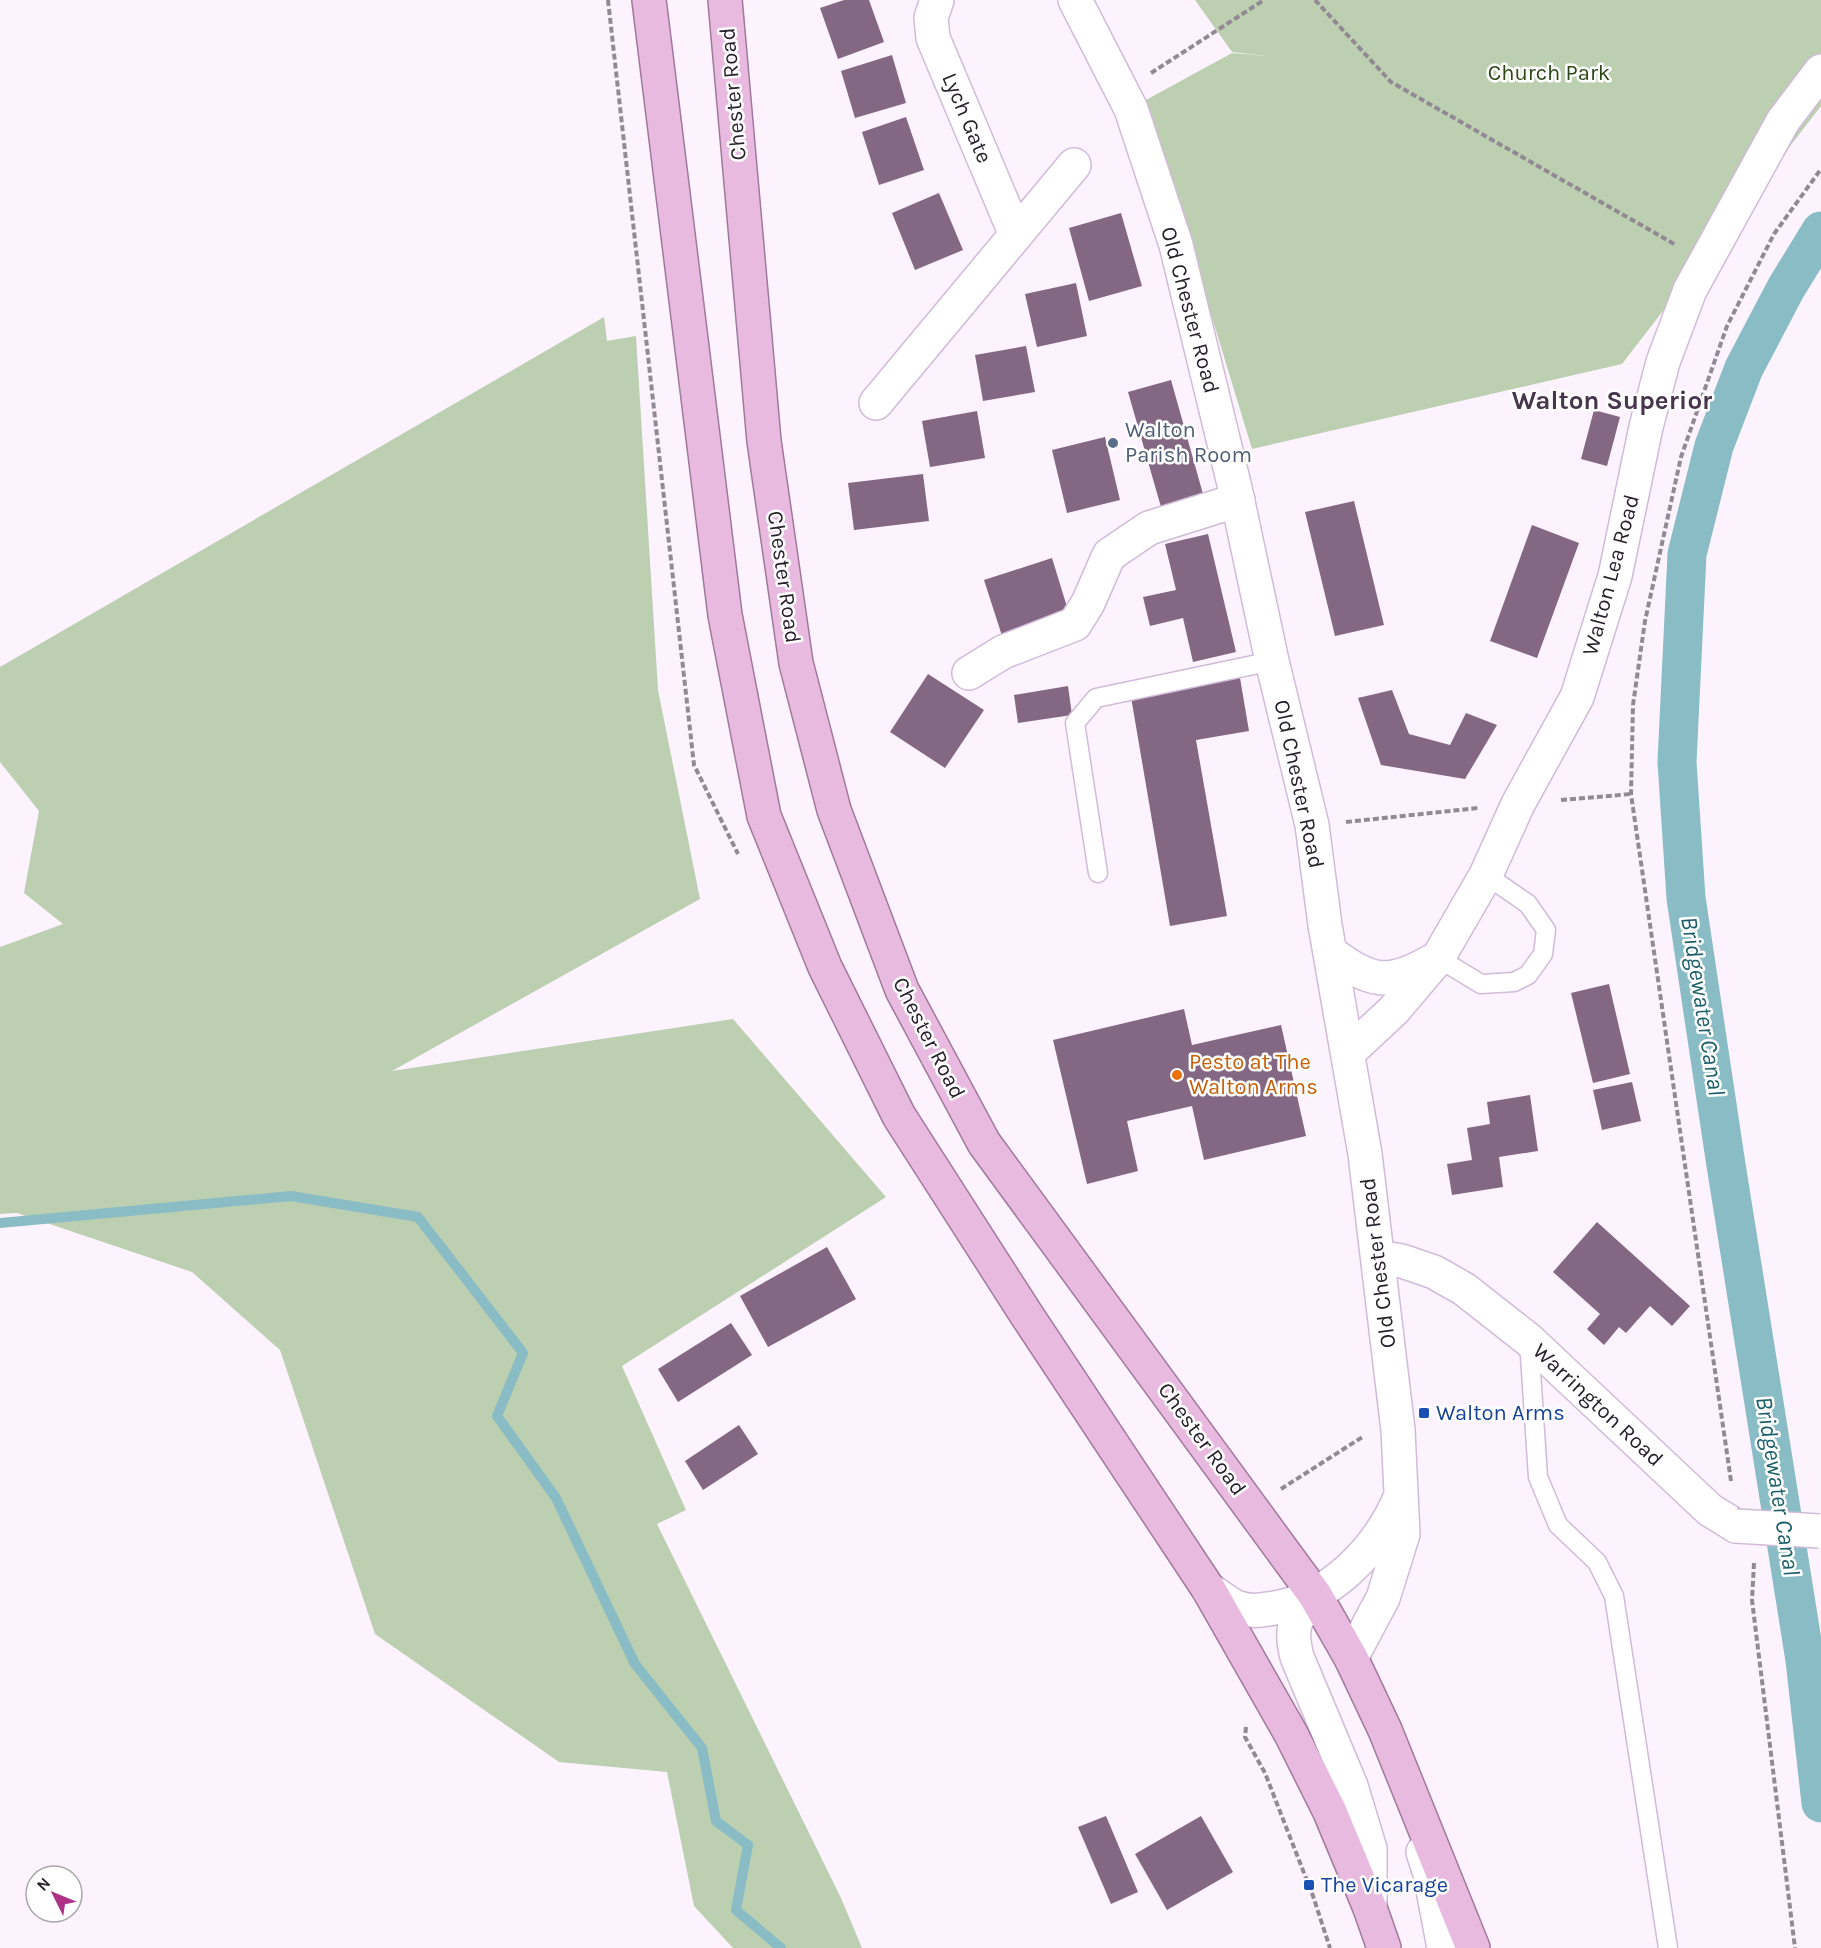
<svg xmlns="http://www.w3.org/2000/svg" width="1821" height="1948" viewBox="0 0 1821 1948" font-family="Karla,sans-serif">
<rect width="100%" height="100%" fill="#fcf3ff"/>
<path fill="#bccfb0" d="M 1195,0 L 1821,0 L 1821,106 L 1622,364 L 1252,449 L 1146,100 L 1232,53 L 1266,56 L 1232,52 Z
M 604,317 L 607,341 L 636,336 L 658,690 L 700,899 L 392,1071 L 733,1019 L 886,1197 L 622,1366 L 686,1510 L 657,1524 L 841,1898 L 862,1948 L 733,1948 L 694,1906 L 667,1772 L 559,1762 L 375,1634 L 280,1350 L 192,1272 L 17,1213 L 0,1214 L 0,947 L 63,924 L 24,893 L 39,811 L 0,762 L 0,667 Z"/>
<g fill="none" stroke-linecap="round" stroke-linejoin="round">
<path stroke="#8abcc6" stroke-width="10" d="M 0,1223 L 291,1196 L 418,1217 L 523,1353 L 497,1416 L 556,1498 L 635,1664 L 702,1748 L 716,1821 L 748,1845 L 736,1910 L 781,1948"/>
<path stroke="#8abcc6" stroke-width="39" d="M 1821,231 L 1786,288 L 1744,368 L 1714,446 L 1687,554 L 1677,762 L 1686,898 L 1726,1165 L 1805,1660 L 1821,1803"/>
</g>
<path fill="#836783" d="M 844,0 L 869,0 L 884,42 L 838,59 L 820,8 Z
M 892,55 L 906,103 L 855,118 L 841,71 Z
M 906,117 L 924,170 L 879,185 L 862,132 Z
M 939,193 L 963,250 L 915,270 L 892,213 Z
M 1121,213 L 1142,286 L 1089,301 L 1069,228 Z
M 1076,283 L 1087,336 L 1037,347 L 1025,294 Z
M 1026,346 L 1035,392 L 983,401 L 975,355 Z
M 1171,380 L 1203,494 L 1161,507 L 1128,392 Z
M 1594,410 L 1620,417 L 1607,466 L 1581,459 Z
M 977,411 L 985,458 L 930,467 L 922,421 Z
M 1105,437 L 1120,500 L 1067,513 L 1052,450 Z
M 923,474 L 929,521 L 854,530 L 848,483 Z
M 1354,501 L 1384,625 L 1335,636 L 1305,512 Z
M 1532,525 L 1579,543 L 1537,658 L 1490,641 Z
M 1208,534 L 1236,652 L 1193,662 L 1183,618 L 1150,626 L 1143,597 L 1176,590 L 1165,544 Z
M 1052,558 L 1071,620 L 1004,642 L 984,580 Z
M 928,674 L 984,710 L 945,768 L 890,732 Z
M 1240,678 L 1249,731 L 1196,740 L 1227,916 L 1170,926 L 1131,697 Z
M 1068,686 L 1072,715 L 1018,723 L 1014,695 Z
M 1392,690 L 1409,734 L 1450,745 L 1466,713 L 1497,725 L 1465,779 L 1381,765 L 1358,698 Z
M 1609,984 L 1630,1074 L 1593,1083 L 1571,993 Z
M 1184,1009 L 1192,1045 L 1281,1025 L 1306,1136 L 1204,1160 L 1192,1106 L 1127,1121 L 1138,1171 L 1087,1184 L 1053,1040 Z
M 1632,1082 L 1641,1121 L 1602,1130 L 1593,1090 Z
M 1530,1095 L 1538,1151 L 1499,1157 L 1503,1187 L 1452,1195 L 1447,1164 L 1472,1160 L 1467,1128 L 1490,1124 L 1487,1102 Z
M 1597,1222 L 1690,1306 L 1672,1326 L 1650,1306 L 1626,1333 L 1619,1327 L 1604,1345 L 1587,1329 L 1600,1314 L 1553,1272 Z
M 827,1247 L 856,1299 L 768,1347 L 740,1296 Z
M 731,1323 L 752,1355 L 678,1402 L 658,1369 Z
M 739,1425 L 758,1454 L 703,1490 L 685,1461 Z
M 1106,1816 L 1138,1892 L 1111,1904 L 1078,1827 Z
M 1201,1816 L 1233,1872 L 1167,1910 L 1135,1854 Z"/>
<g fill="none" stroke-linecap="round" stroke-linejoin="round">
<g stroke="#d0bbd8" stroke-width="21">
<path id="service" d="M 1098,873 L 1075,723 L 1096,698 L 1272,661
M 1438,958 L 1481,984 L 1514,982 L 1528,975 L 1543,954 L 1546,930 L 1528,904 L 1486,875
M 1529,1341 L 1538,1477 L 1558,1525 L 1597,1562 L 1614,1596 L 1668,1948"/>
</g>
<g stroke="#d0bbd8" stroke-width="36">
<path id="minor" d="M 937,0 L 931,18 L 933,38 L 1016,235
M 876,403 L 1074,165
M 969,673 L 1003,652 L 1075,624 L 1088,603 L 1109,555 L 1149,528 L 1238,500
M 1331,953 C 1371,982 1387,987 1432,961
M 1349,1052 L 1394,1010 L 1438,958 L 1486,875 L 1518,804 L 1577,697 L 1615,576 L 1646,427 L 1663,362 L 1690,290 L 1783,121 L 1821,71"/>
</g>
<g stroke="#d0bbd8" stroke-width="36">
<path id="tertiary" d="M 1075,0 L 1131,109 L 1176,245 L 1235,488 L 1272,661 L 1312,825 L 1325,925 L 1365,1154 L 1398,1430 L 1403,1534 L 1383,1598 L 1351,1658
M 1378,1257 L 1402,1261 L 1434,1272 L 1464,1289 L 1529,1340 L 1710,1510 L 1736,1526
M 1209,1590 C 1218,1595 1227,1603 1236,1607 C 1246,1611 1258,1611 1268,1609 C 1328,1602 1377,1551 1400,1498
M 1315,1595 C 1295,1619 1289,1625 1297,1657 L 1351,1786 L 1370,1849 L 1370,1908
M 1423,1852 L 1430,1874 L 1444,1948"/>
</g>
<g stroke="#a1799c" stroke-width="36">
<path id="trunk" d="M 649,0 L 725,615 L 764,816 L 825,967 L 899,1116 L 1026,1314 L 1209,1590 L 1291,1734 L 1330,1812 L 1370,1908 L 1384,1948
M 725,0 L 764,441 L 796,663 L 834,810 L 902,990 L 984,1143 L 1315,1595 L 1351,1658 L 1385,1730 L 1473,1948"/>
</g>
<path stroke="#918994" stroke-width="4" stroke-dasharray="6 3" stroke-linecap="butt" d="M 608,0 L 694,765 L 738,854
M 1315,0 L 1391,82 L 1676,245
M 1151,73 L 1264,0
M 1561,800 L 1631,794
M 1346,822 L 1478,808
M 1731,1481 L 1631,794 L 1633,705 L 1645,621 L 1681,457 L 1727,326 L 1774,234 L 1821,169
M 1281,1489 L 1364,1436
M 1754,1563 L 1752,1600 L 1795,1948
M 1246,1727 L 1245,1737 L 1265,1773 L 1313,1896 L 1330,1948"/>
<use href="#service" stroke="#fff" stroke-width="18"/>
<use href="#minor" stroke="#fff" stroke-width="33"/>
<use href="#tertiary" stroke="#fff" stroke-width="33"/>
<use href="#trunk" stroke="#e8bae0" stroke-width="33"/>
<g stroke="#d0bbd8" stroke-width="36" stroke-linecap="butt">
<path id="tertiary-bridge" d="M 1736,1526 L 1819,1531"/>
</g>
<use href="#tertiary-bridge" stroke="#fff" stroke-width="33"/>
</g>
<circle fill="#5c6f8a" stroke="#fff" stroke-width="2" cx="1113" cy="443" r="6"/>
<circle fill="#e8710a" stroke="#fff" stroke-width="2" cx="1177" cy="1075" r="6"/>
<g fill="#1a4fb4" stroke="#fff" stroke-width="2">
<rect x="1418" y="1407" width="12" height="12" rx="3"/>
<rect x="1303" y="1879" width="12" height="12" rx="3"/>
</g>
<g text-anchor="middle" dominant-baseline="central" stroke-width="5" stroke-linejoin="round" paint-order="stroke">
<g font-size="22" fill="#2c4816" stroke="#fff">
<text x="1549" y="73">Church Park</text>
</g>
<g font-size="22" fill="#28202b" stroke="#fff">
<text transform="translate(733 94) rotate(-95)">Chester Road</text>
<text transform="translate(967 118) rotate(67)">Lych Gate</text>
<text transform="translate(1190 310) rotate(75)">Old Chester Road</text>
<text transform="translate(1611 575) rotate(-75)">Walton Lea Road</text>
<text transform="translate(784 577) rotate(82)">Chester Road</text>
<text transform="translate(1299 784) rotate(78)">Old Chester Road</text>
<text transform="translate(929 1038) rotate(63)">Chester Road</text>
<text transform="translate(1378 1263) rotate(-97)">Old Chester Road</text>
<text transform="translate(1598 1405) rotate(43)">Warrington Road</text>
<text transform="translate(1202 1439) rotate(54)">Chester Road</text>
</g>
<g font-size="22" fill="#4e5e75" stroke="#fff" text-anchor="start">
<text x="1125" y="430">Walton<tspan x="1125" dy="25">Parish Room</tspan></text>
</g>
<g font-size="22" fill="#c56008" stroke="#fff" text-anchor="start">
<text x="1189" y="1062">Pesto at The<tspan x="1189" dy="25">Walton Arms</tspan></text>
</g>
<g font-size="22" fill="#164399" stroke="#fff" text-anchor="start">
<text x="1436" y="1413">Walton Arms</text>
<text x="1321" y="1885">The Vicarage</text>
</g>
<g font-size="24" font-style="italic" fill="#1c5f6b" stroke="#fff">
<text transform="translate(1703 1006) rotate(81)">Bridgewater Canal</text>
<text transform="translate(1778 1486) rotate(81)">Bridgewater Canal</text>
</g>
<g font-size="26" font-weight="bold" fill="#47354d" stroke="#fff">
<text x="1612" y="400">Walton Superior</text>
</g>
</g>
<g transform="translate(54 1894) rotate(313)"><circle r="28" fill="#ffffff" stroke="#a9a6aa" stroke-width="1.5"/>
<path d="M0-4.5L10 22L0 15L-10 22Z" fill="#ae3386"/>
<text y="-9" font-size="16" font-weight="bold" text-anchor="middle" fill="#28202b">N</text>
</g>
</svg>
